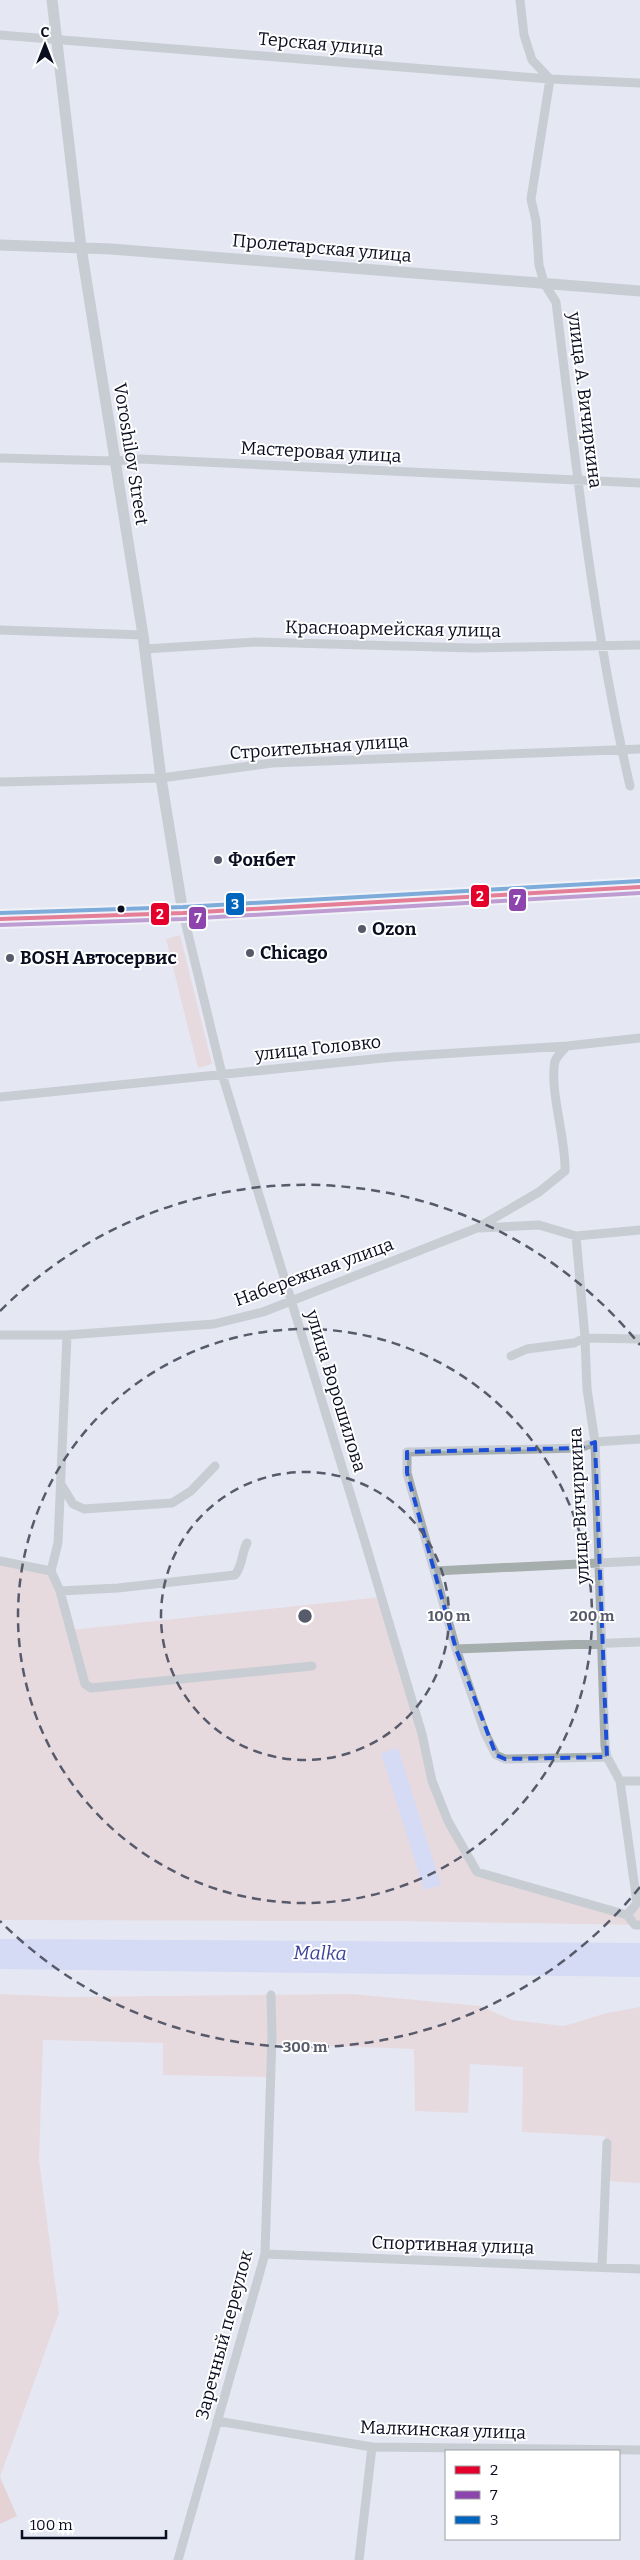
<svg xmlns="http://www.w3.org/2000/svg" width="640" height="2560" viewBox="0 0 640 2560" font-family="Bitter,serif">
<rect width="100%" height="100%" fill="#e5e8f3"/>
<path fill="#e8cac6" fill-rule="evenodd" d="M 180,935 L 212,1064 L 198,1068 L 166,939 Z
M 0,1561 L 51,1571 L 70,1630 L 382,1597 L 432,1781 L 477,1871 L 627,1915 L 640,1903 L 640,1925 L 394,1921 L 0,1920 ZM 398,1748 L 425,1890 L 382,1754 Z
M 0,1994 L 67,1997 L 352,1994 L 480,2006 L 512,2020 L 564,2026 L 607,2013 L 640,2007 L 640,2183 L 605,2181 L 605,2136 L 522,2132 L 523,2067 L 470,2064 L 468,2113 L 415,2111 L 414,2049 L 272,2044 L 271,2077 L 163,2075 L 163,2043 L 43,2040 L 39,2160 L 59,2313 L 0,2477 Z"/>
<path fill="#e4b8b1" d="M 0,2477 L 17,2516 L 0,2524 Z"/>
<path fill="#c1cbf8" d="M 398,1748 L 441,1885 L 424,1890 L 381,1753 Z
M 0,1939 L 640,1943 L 640,1977 L 0,1969 Z"/>
<g fill="none" stroke-linecap="round" stroke-linejoin="round">
<path stroke="#a5adad" stroke-width="9" d="M 520,0 L 524,35 L 532,60 L 550,79 L 531,199 L 536,221 L 539,265 L 544,283 L 556,302 C 576,464 593,627 630,786
M 0,35 L 550,79 L 640,83
M 0,458 L 114,461 L 140,459 L 640,483
M 0,630 L 143,635
M 145,649 L 256,642 L 473,648 L 640,645
M 0,782 L 161,778 L 272,763 L 640,749
M 183,913 L 222,1074 L 365,1542 L 422,1734 L 432,1781 L 448,1821 L 477,1872 L 627,1915
M 0,1097 L 393,1057 L 567,1046 L 640,1038
M 480,1228 L 539,1225 L 576,1236 L 640,1230
M 576,1236 L 585,1338 L 587,1389 L 595,1442 L 605,1746 L 607,1757 L 620,1781 L 637,1903 L 627,1915
M 0,1335 L 67,1335 L 214,1324 L 263,1312 L 477,1228 L 539,1192 L 565,1171 C 566,1138 549,1090 555,1061 C 557,1056 563,1050 567,1046
M 511,1356 L 527,1349 L 574,1343 L 585,1338 L 640,1339
M 61,1484 L 73,1504 L 84,1509 L 172,1503 L 191,1491 L 215,1466
M 0,1561 L 51,1571 L 58,1543 L 67,1335
M 51,1571 L 60,1591 L 85,1684 L 91,1688 L 312,1666
M 435,1571 L 640,1561
M 60,1591 L 118,1588 L 235,1575 C 243,1565 241,1554 247,1543
M 456,1649 L 640,1642
M 607,1757 L 505,1759 L 496,1755 L 485,1733 L 456,1649 L 407,1473 L 407,1452 L 580,1448 L 595,1442 L 640,1439
M 620,1781 L 640,1781
M 627,1915 L 635,1925 L 640,1925
M 265,2254 L 640,2269
M 602,2267 L 607,2143
M 217,2421 L 372,2447 L 640,2450
M 178,2560 L 265,2254 L 272,2036 L 271,1995
M 359,2560 L 372,2447"/>
<path stroke="#a4acad" stroke-width="11" d="M 52,0 L 81,247 L 143,635 L 161,778 L 183,913
M 0,245 L 111,249 L 640,291
M 0,919 L 183,913 L 640,887"/>
<g stroke="#fff" stroke-width="8">
<path id="bus-1" d="M 0,919 L 183,913 L 640,887"/>
</g>
<g stroke="#fff" stroke-width="8">
<path id="bus-2" d="M 0,925 L 183,919 L 640,893"/>
</g>
<g stroke="#fff" stroke-width="8">
<path id="bus-3" d="M 0,913 L 183,907 L 640,881"/>
</g>
<use href="#bus-1" stroke="#e4002b" stroke-width="4"/>
<use href="#bus-2" stroke="#8e44ad" stroke-width="4"/>
<use href="#bus-3" stroke="#0065bd" stroke-width="4"/>
</g>
<path d="M0 0H640V2560H0ZM 595,1442 L 607,1757 L 505,1759 L 496,1755 L 456,1649 L 407,1473 L 407,1452 L 580,1448 Z" fill="#e5e8f3" fill-opacity=".55" fill-rule="evenodd"/>
<path fill="none" stroke="#1d4ed8" stroke-width="4" stroke-dasharray="10 6" stroke-linejoin="round" d="M 595,1442 L 607,1757 L 505,1759 L 496,1755 L 456,1649 L 407,1473 L 407,1452 L 580,1448 Z"/>
<g fill="none" stroke="#575a6a" stroke-width="2.5" stroke-dasharray="9 6">
<circle cx="305" cy="1616" r="144"/>
<circle cx="305" cy="1616" r="287"/>
<path d="M640 1887A431 431 0 0 1 0 1921M0 1311A431 431 0 0 1 640 1345"/>
</g>
<g fill="#575a6a" stroke="#fff" stroke-width="2">
<circle cx="218" cy="860" r="5"/>
<circle cx="362" cy="929" r="5"/>
<circle cx="250" cy="953" r="5"/>
<circle cx="10" cy="958" r="5"/>
</g>
<circle fill="#0b0e20" stroke="#fff" stroke-width="2" cx="121" cy="909" r="4.5"/>
<g text-anchor="middle" dominant-baseline="central" stroke-width="4" stroke-linejoin="round" paint-order="stroke">
<g font-size="18" fill="#0b0e20" stroke="#fff">
<text transform="translate(321 44) rotate(5)">Терская улица</text>
<text transform="translate(322 248) rotate(5)">Пролетарская улица</text>
<text transform="translate(585 400) rotate(83)">улица А. Вичиркина</text>
<text transform="translate(321 452) rotate(3)">Мастеровая улица</text>
<text transform="translate(131 454) rotate(81)">Voroshilov Street</text>
<text transform="translate(393 629) rotate(1)">Красноармейская улица</text>
<text transform="translate(319 747) rotate(-4)">Строительная улица</text>
<text transform="translate(318 1048) rotate(-6)">улица Головко</text>
<text transform="translate(314 1272) rotate(-20)">Набережная улица</text>
<text transform="translate(336 1391) rotate(73)">улица Ворошилова</text>
<text transform="translate(579 1506) rotate(-93)">улица Вичиркина</text>
<text transform="translate(453 2245) rotate(2)">Спортивная улица</text>
<text transform="translate(224 2335) rotate(-75)">Заречный переулок</text>
<text transform="translate(443 2430) rotate(2)">Малкинская улица</text>
</g>
<g font-size="18" font-weight="bold" fill="#0b0e20" stroke="#fff" text-anchor="start">
<text x="228" y="860">Фонбет</text>
<text x="372" y="929">Ozon</text>
<text x="260" y="953">Chicago</text>
<text x="20" y="958">BOSH Автосервис</text>
</g>
<g font-size="19" font-style="italic" fill="#3c4499" stroke="#fff">
<text transform="translate(320 1953) rotate(1)">Malka</text>
</g>
</g>
<circle cx="305" cy="1616" r="8" fill="#575a6a" stroke="#fff" stroke-width="2.5"/>
<g font-size="15" text-anchor="middle" font-weight="bold" fill="#575a6a" stroke="#fff" stroke-width="4" stroke-linejoin="round" paint-order="stroke">
<text x="449" y="1621">100 m</text>
<text x="592" y="1621">200 m</text>
<text x="305" y="2052">300 m</text>
</g>
<g stroke="#fff" stroke-width="2">
<rect x="470" y="884" width="20" height="24" rx="5" fill="#e4002b"/>
<rect x="508" y="888" width="19" height="24" rx="5" fill="#8e44ad"/>
<rect x="225" y="892" width="20" height="24" rx="5" fill="#0065bd"/>
<rect x="150" y="902" width="20" height="24" rx="5" fill="#e4002b"/>
<rect x="188" y="906" width="19" height="24" rx="5" fill="#8e44ad"/>
</g>
<g font-size="14" text-anchor="middle" font-weight="bold" fill="#fff">
<text x="480" y="901">2</text>
<text x="517" y="905">7</text>
<text x="235" y="909">3</text>
<text x="160" y="919">2</text>
<text x="198" y="923">7</text>
</g>
<rect x="445" y="2450" width="175" height="90" fill="#ffffff" stroke="#9d9fa6"/>
<rect x="455" y="2466" width="25" height="8" fill="#e4002b" stroke="#9d9fa6"/>
<text x="490" y="2475" font-size="15" fill="#0b0e20">2</text>
<rect x="455" y="2491" width="25" height="8" fill="#8e44ad" stroke="#9d9fa6"/>
<text x="490" y="2500" font-size="15" fill="#0b0e20">7</text>
<rect x="455" y="2516" width="25" height="8" fill="#0065bd" stroke="#9d9fa6"/>
<text x="490" y="2525" font-size="15" fill="#0b0e20">3</text>
<g transform="translate(45 45)" stroke="#ffffff" stroke-width="4" paint-order="stroke">
<path d="M0-4L9 19L0 12L-9 19Z" fill="#0b0e20"/>
<text y="-8" font-size="14" font-weight="bold" text-anchor="middle" fill="#0b0e20">С</text>
</g>
<path d="M22 2530v8h144v-8" fill="none" stroke="#0b0e20" stroke-width="2.5"/>
<text x="30" y="2530" font-size="15" fill="#0b0e20" stroke="#ffffff" stroke-width="4" paint-order="stroke">100 m</text>
</svg>
